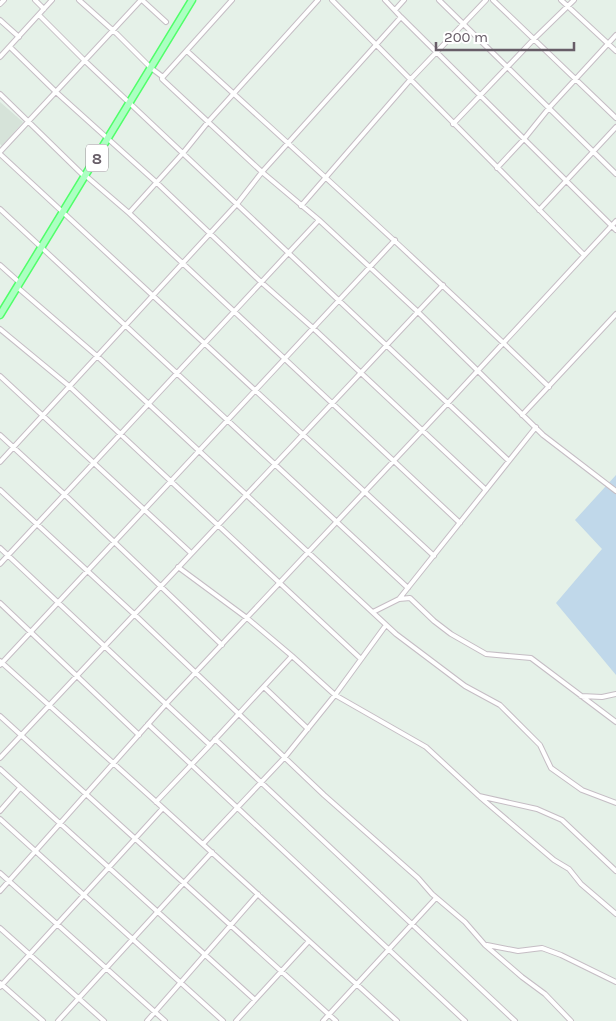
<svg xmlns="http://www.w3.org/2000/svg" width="616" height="1021" viewBox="0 0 616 1021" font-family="Karla,sans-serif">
<rect width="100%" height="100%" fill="#e5f1e8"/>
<path fill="#d6e3d9" d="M 0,102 L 23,122 L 2,146 L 0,144 Z"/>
<path fill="#c0d8ea" d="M 616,475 L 616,675 L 556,603 L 602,549 L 575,520 Z"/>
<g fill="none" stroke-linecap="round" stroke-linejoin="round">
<g stroke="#c5bdc4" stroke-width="6">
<path id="minor" d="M 35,0 L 44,9
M 79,0 L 117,34 L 151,68 L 163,77 L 162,79 L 262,172 L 319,220 L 417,311 L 543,435 L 616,491
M 142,0 L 166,22
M 332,0 L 584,255
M 385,0 L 401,17
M 439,0 L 616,174
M 493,0 L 616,118
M 561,0 L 616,51
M 0,4 L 4,0
M 395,10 L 404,0
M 39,15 L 85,61 L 509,461
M 0,20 L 19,37
M 10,47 L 56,92 L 156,182 L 261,282 L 313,328 L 486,490
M 187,51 C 308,162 431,272 549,387
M 0,57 L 52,0
M 162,78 L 232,0
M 0,94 L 84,176
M 453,124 L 534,39 L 574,0
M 0,152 L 141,0
M 0,154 L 434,556
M 497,168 L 524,139 L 549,108 L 616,35
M 86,176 L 129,213 L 460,523
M 301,206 L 410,80 L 486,0
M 0,209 L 408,588
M 539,210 L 616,127
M 129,213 L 183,153 L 208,122 L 318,0
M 0,265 L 20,283
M 17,287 L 97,356 L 396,634 L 465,686 L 500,705 L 540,745 L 551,768 L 582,790 L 616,803
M 0,329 L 69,386 L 361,659
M 0,376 L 191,553
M 522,415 L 616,314
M 0,435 L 64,494 L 222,645
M 0,462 L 237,204 L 262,172 L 401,17 L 616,230
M 0,490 L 134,614 L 324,795 L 418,878 L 432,894 L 465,922 L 485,945 L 522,977 L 545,994 L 571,1021
M 0,548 L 166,704 L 0,891
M 0,564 L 319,220
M 178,567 L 247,618 L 292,656 L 335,695 L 426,747 L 479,796 L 537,809 L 562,820 L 616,871
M 399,599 L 536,427
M 0,603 L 139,735
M 373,612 L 399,599 L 410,598 L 434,621 L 451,634 L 486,654 L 531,658 L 616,722
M 292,656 L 210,745 L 166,704 L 447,404 L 616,221
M 0,661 L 163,808 L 0,987
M 0,665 L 395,240
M 264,687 L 308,729
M 581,696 L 602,697 L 616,694
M 0,716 L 336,1021
M 148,724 L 465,1021
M 215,739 L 515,1021
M 0,758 L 443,285
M 0,769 L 255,1000 L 309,941
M 480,797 L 554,860 L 569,869 L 581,884 L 616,914
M 156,802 L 210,745
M 163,808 L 397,1021
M 0,811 L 20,788
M 0,819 L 223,1021
M 203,844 L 285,757 L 335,695 L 386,625
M 0,873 L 165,1021
M 0,928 L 104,1021
M 487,945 L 518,951 L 542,948 L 561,955 L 616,982
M 0,983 L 43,1021
M 58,1021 L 212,852
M 147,1021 L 258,894
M 236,1021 L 255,1000
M 323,1021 L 436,898"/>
</g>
<g stroke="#50ff6a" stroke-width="9">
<path id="primary" d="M 0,315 L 192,0"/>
</g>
<use href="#minor" stroke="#fff" stroke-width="4"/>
<use href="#primary" stroke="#acffc2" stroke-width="6"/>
</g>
<g text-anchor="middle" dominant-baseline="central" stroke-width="4" stroke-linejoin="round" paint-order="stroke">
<rect fill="#fff" stroke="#958e95" stroke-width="1" x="86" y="144.5" width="22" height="27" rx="4"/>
<g font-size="16" font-weight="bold" fill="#675d67">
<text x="97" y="158">8</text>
</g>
</g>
<path d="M436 42v8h138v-8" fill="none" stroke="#675d67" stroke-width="2.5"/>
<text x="444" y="42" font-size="15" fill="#675d67" stroke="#ffffff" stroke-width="4" paint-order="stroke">200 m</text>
</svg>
